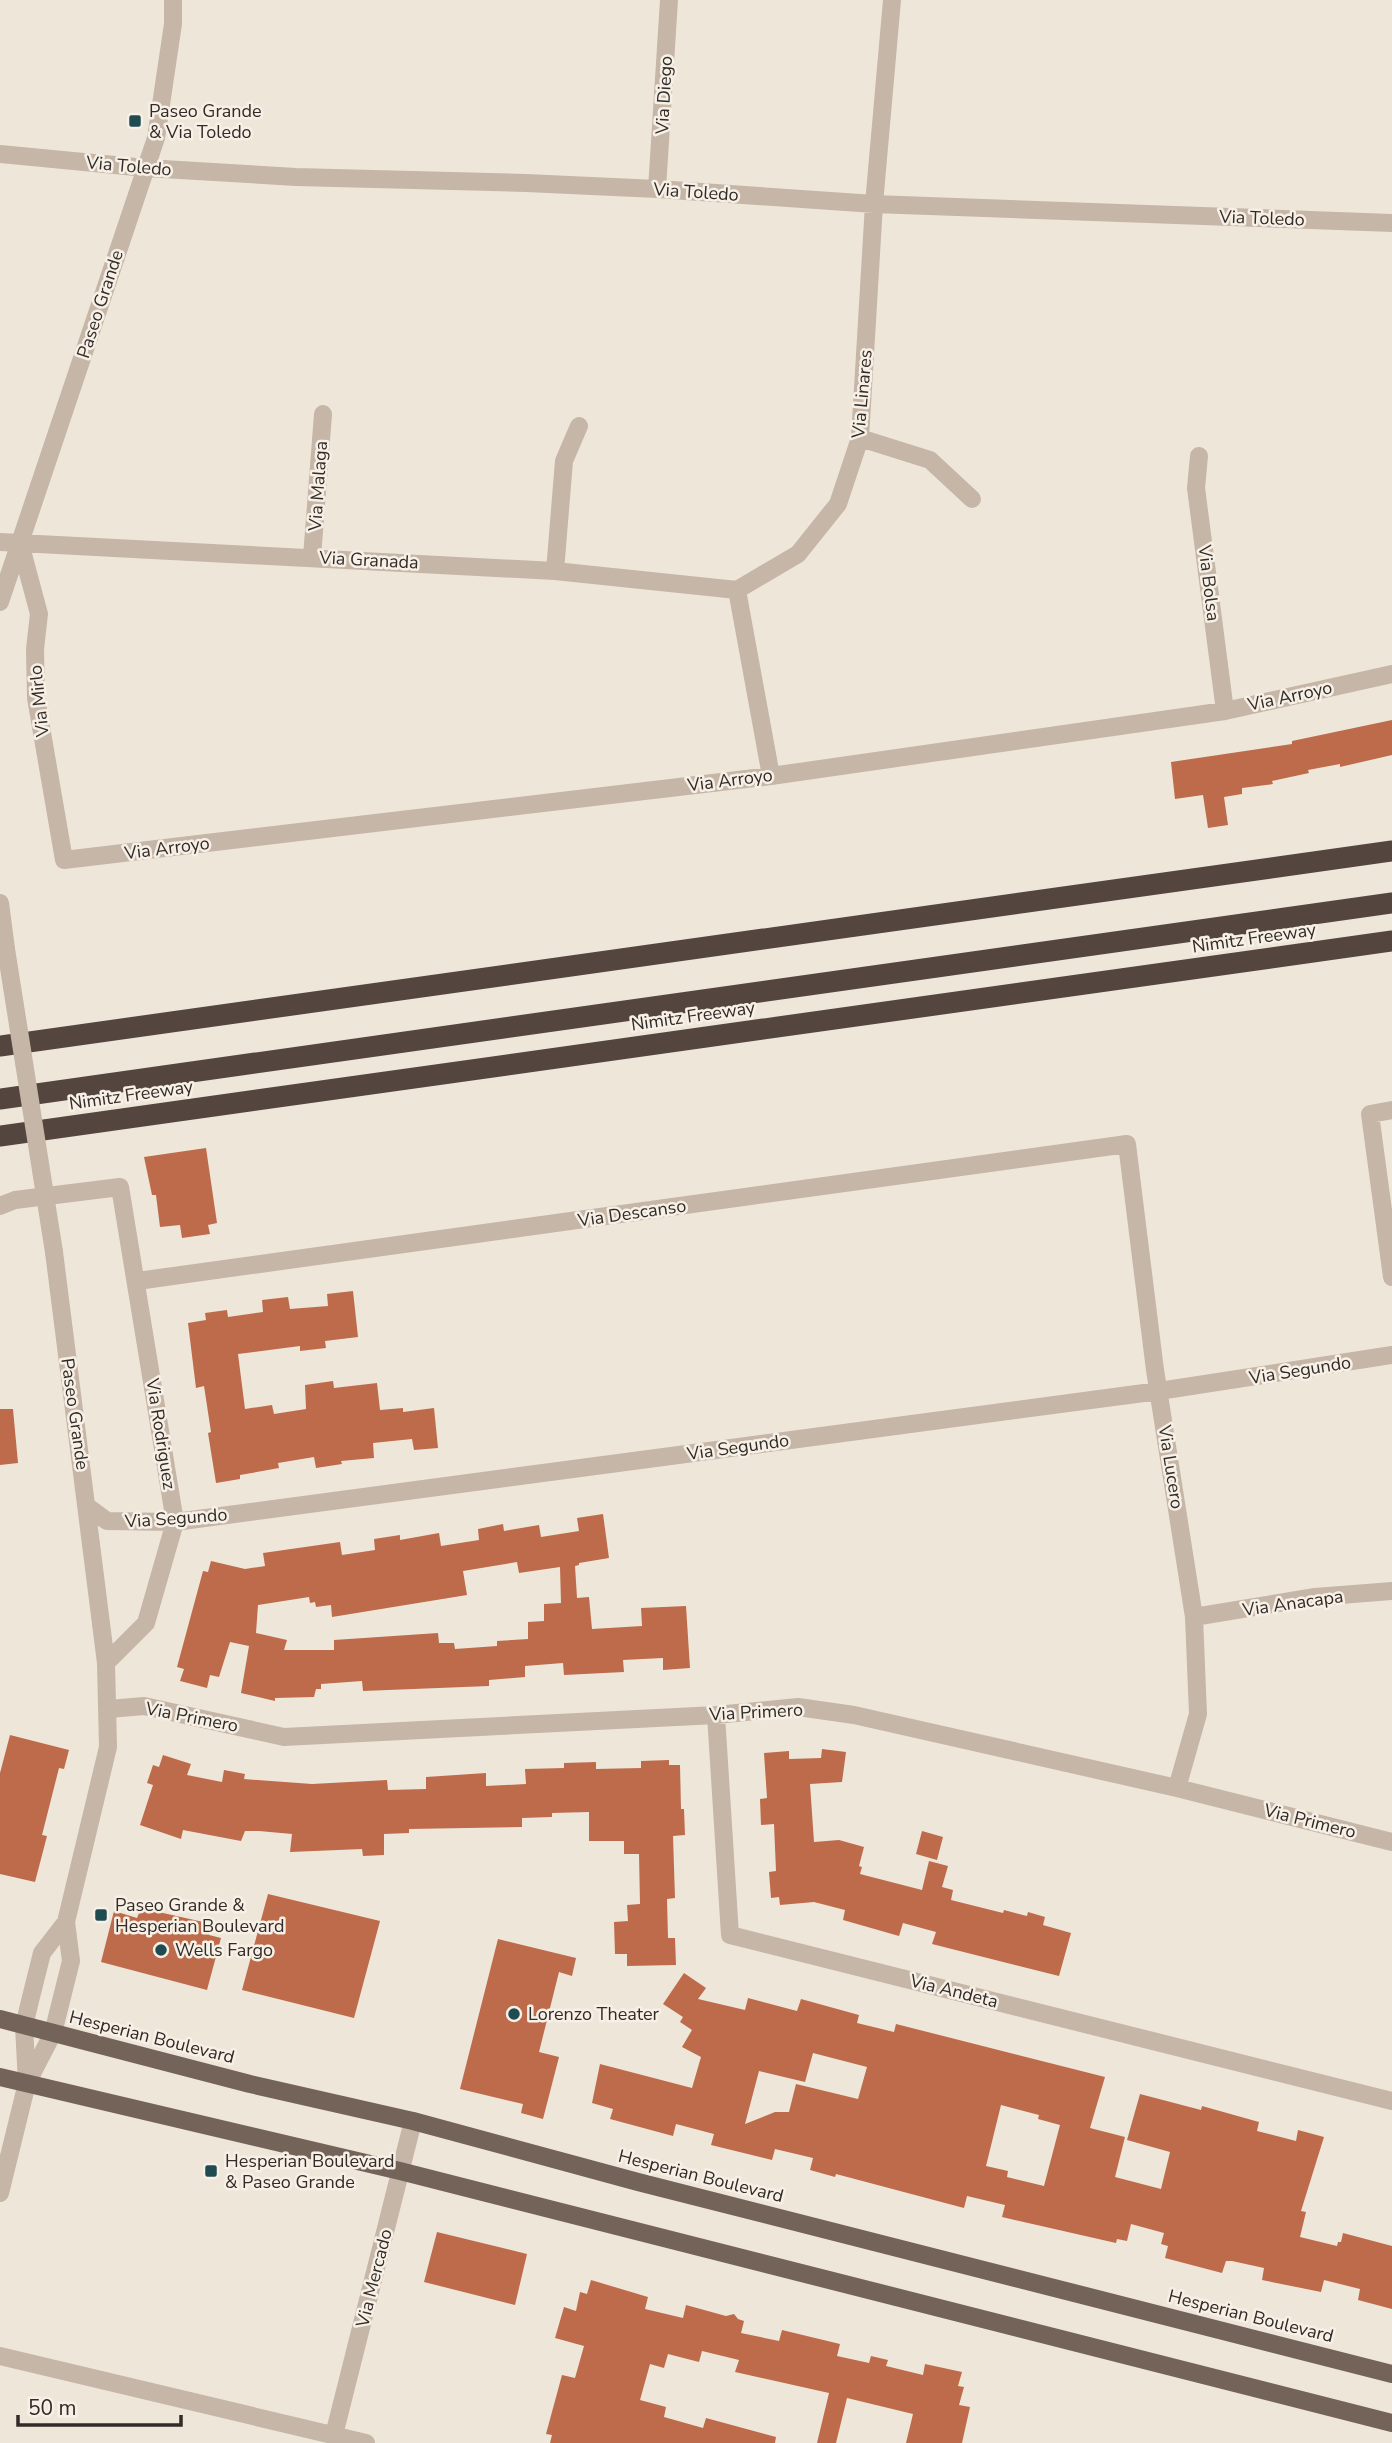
<svg xmlns="http://www.w3.org/2000/svg" width="1392" height="2443" viewBox="0 0 1392 2443" font-family="'Nunito Sans',sans-serif">
<rect width="100%" height="100%" fill="#efe6da"/>
<path fill="#bd6b4b" fill-rule="evenodd" d="M 1392,720 L 1392,755 L 1340,767 L 1340,764 L 1308,770 L 1309,773 L 1272,781 L 1273,784 L 1242,788 L 1242,794 L 1224,797 L 1228,825 L 1208,828 L 1203,795 L 1175,799 L 1171,762 L 1292,744 L 1292,741 Z
M 206,1148 L 217,1223 L 208,1225 L 210,1234 L 182,1238 L 180,1225 L 160,1227 L 156,1195 L 152,1195 L 144,1157 Z
M 353,1291 L 358,1337 L 325,1341 L 326,1348 L 300,1351 L 300,1346 L 238,1354 L 245,1409 L 272,1405 L 274,1414 L 306,1409 L 305,1385 L 333,1381 L 334,1388 L 377,1383 L 380,1410 L 403,1408 L 403,1412 L 434,1408 L 438,1448 L 414,1450 L 412,1439 L 373,1443 L 374,1458 L 341,1461 L 342,1464 L 316,1468 L 314,1457 L 278,1463 L 279,1468 L 240,1475 L 240,1479 L 216,1483 L 208,1433 L 211,1432 L 204,1386 L 196,1388 L 188,1323 L 206,1320 L 205,1313 L 227,1310 L 228,1317 L 263,1312 L 262,1300 L 288,1297 L 290,1309 L 328,1306 L 327,1294 Z
M 0,1409 L 13,1409 L 18,1463 L 0,1465 Z
M 603,1514 L 609,1558 L 579,1563 L 579,1565 L 575,1566 L 577,1598 L 589,1597 L 592,1629 L 642,1626 L 641,1608 L 686,1606 L 690,1668 L 663,1670 L 663,1658 L 623,1660 L 624,1672 L 564,1675 L 563,1663 L 525,1666 L 525,1677 L 489,1680 L 489,1686 L 363,1691 L 362,1681 L 321,1684 L 321,1689 L 316,1689 L 314,1697 L 275,1698 L 275,1701 L 241,1693 L 249,1646 L 230,1642 L 219,1677 L 210,1675 L 207,1688 L 180,1681 L 184,1669 L 177,1667 L 203,1571 L 208,1572 L 211,1561 L 245,1569 L 265,1566 L 263,1553 L 340,1542 L 342,1555 L 375,1550 L 374,1539 L 400,1535 L 400,1540 L 439,1533 L 441,1546 L 479,1540 L 478,1529 L 503,1524 L 504,1531 L 539,1525 L 541,1537 L 579,1531 L 577,1518 ZM 517,1562 L 519,1573 L 560,1567 L 561,1603 L 544,1604 L 544,1621 L 528,1622 L 528,1639 L 497,1641 L 497,1646 L 455,1649 L 454,1643 L 439,1643 L 438,1633 L 334,1640 L 334,1650 L 284,1650 L 287,1640 L 256,1633 L 258,1605 L 309,1597 L 310,1603 L 315,1602 L 316,1607 L 331,1605 L 332,1617 L 467,1595 L 463,1571 Z
M 10,1735 L 69,1750 L 64,1769 L 59,1768 L 42,1835 L 47,1836 L 35,1882 L 0,1874 L 0,1773 Z
M 822,1749 L 846,1752 L 842,1782 L 810,1784 L 814,1842 L 839,1840 L 864,1847 L 859,1866 L 862,1867 L 860,1874 L 922,1890 L 929,1861 L 948,1866 L 942,1887 L 953,1890 L 951,1900 L 1003,1913 L 1004,1910 L 1027,1916 L 1028,1912 L 1045,1917 L 1043,1925 L 1071,1933 L 1059,1976 L 932,1944 L 936,1932 L 903,1923 L 899,1936 L 843,1920 L 845,1910 L 814,1902 L 780,1905 L 779,1897 L 771,1898 L 769,1872 L 776,1871 L 774,1824 L 761,1825 L 760,1799 L 767,1798 L 764,1753 L 789,1751 L 789,1759 L 821,1758 Z
M 163,1755 L 191,1764 L 187,1775 L 222,1782 L 224,1770 L 245,1774 L 244,1779 L 312,1784 L 387,1780 L 388,1790 L 426,1789 L 426,1777 L 486,1773 L 486,1786 L 526,1784 L 525,1769 L 564,1768 L 564,1763 L 596,1762 L 596,1769 L 641,1768 L 641,1761 L 669,1760 L 669,1765 L 680,1765 L 681,1809 L 684,1809 L 685,1835 L 673,1836 L 675,1898 L 667,1899 L 668,1938 L 675,1938 L 676,1965 L 627,1966 L 627,1954 L 615,1954 L 614,1922 L 628,1921 L 627,1905 L 640,1904 L 639,1854 L 624,1854 L 624,1841 L 589,1841 L 589,1812 L 552,1813 L 552,1817 L 522,1818 L 522,1827 L 409,1829 L 409,1833 L 384,1834 L 384,1855 L 363,1856 L 362,1849 L 290,1852 L 292,1834 L 259,1831 L 245,1831 L 241,1841 L 183,1830 L 181,1839 L 140,1825 L 153,1785 L 147,1783 L 153,1765 L 159,1767 Z
M 922,1831 L 943,1837 L 937,1860 L 916,1854 Z
M 268,1894 L 380,1921 L 354,2018 L 242,1990 Z
M 141,1908 L 212,1924 L 209,1935 L 221,1938 L 207,1990 L 101,1962 L 114,1911 L 137,1918 Z
M 498,1939 L 576,1958 L 572,1976 L 559,1972 L 539,2052 L 559,2057 L 543,2119 L 521,2113 L 523,2104 L 460,2089 Z
M 684,1973 L 706,1988 L 698,1999 L 745,2010 L 748,1998 L 797,2011 L 801,1999 L 859,2015 L 857,2023 L 894,2032 L 896,2024 L 1105,2077 L 1090,2128 L 1125,2137 L 1115,2177 L 1161,2189 L 1170,2152 L 1127,2140 L 1140,2094 L 1201,2110 L 1202,2106 L 1259,2122 L 1257,2131 L 1296,2141 L 1298,2130 L 1324,2137 L 1301,2211 L 1306,2212 L 1300,2237 L 1337,2246 L 1338,2242 L 1341,2242 L 1343,2233 L 1392,2246 L 1392,2309 L 1358,2300 L 1360,2289 L 1324,2280 L 1321,2292 L 1262,2280 L 1264,2268 L 1232,2261 L 1226,2261 L 1222,2273 L 1165,2258 L 1168,2246 L 1161,2244 L 1164,2233 L 1131,2224 L 1127,2241 L 1117,2239 L 1116,2243 L 1002,2217 L 1005,2205 L 967,2196 L 964,2208 L 836,2174 L 835,2177 L 810,2170 L 813,2158 L 775,2149 L 772,2160 L 711,2145 L 714,2134 L 676,2124 L 673,2136 L 610,2119 L 613,2109 L 592,2103 L 600,2064 L 692,2088 L 701,2057 L 682,2047 L 692,2030 L 680,2022 L 683,2017 L 663,2004 ZM 813,2053 L 867,2067 L 858,2099 L 796,2084 L 789,2112 L 775,2112 L 745,2124 L 759,2071 L 805,2082 ZM 1001,2105 L 1039,2115 L 1038,2119 L 1060,2125 L 1044,2186 L 1007,2177 L 1008,2171 L 986,2166 Z
M 437,2232 L 527,2254 L 515,2305 L 424,2282 Z
M 591,2280 L 648,2297 L 645,2309 L 683,2318 L 686,2305 L 726,2316 L 734,2314 L 738,2319 L 744,2321 L 741,2333 L 779,2341 L 782,2330 L 840,2344 L 837,2356 L 869,2363 L 871,2356 L 888,2360 L 886,2366 L 923,2375 L 925,2364 L 962,2372 L 958,2386 L 964,2387 L 959,2405 L 970,2407 L 962,2443 L 906,2443 L 913,2414 L 847,2398 L 836,2443 L 817,2443 L 829,2393 L 735,2372 L 739,2360 L 702,2351 L 699,2362 L 668,2354 L 664,2368 L 650,2364 L 640,2400 L 666,2407 L 664,2417 L 703,2428 L 706,2418 L 776,2437 L 775,2443 L 550,2443 L 552,2435 L 546,2434 L 562,2375 L 575,2378 L 584,2346 L 555,2338 L 564,2307 L 576,2311 L 580,2292 L 587,2294 Z"/>
<g fill="none" stroke-linecap="round" stroke-linejoin="round">
<path stroke="#c6b6a7" stroke-width="18" d="M 0,154 L 146,168 L 296,177 L 526,183 L 657,189 L 874,204 L 1392,223
M 657,189 L 669,0
M 860,438 L 930,460 L 972,499
M 1199,456 L 1196,488 L 1225,711
M 0,542 L 555,571 L 737,590
M 20,543 L 39,614 L 35,649 L 36,698 L 64,860 L 771,776 L 1225,711 L 1392,674
M 312,557 L 323,414
M 555,571 L 564,461 L 579,426
M 0,602 L 156,138 L 173,24 L 173,0
M 771,776 L 737,590 L 798,554 L 838,504 L 860,438 L 874,204 L 892,0
M 0,903 L 6,949
M 1392,1110 L 1370,1114 L 1392,1277
M 0,1206 L 15,1200 L 120,1187 L 175,1522 L 146,1623 L 106,1663
M 137,1281 L 1127,1144 L 1155,1370 L 1194,1617 L 1198,1714 L 1177,1788
M 88,1507 L 107,1521 L 175,1522 L 1159,1391 L 1392,1355
M 1194,1617 L 1315,1597 L 1392,1591
M 109,1709 L 144,1706 L 284,1737 L 716,1715 L 798,1707 L 854,1715 L 1177,1788 L 1392,1842
M 716,1715 L 730,1935 L 1392,2101
M 27,2083 L 24,2026 L 30,2001 L 42,1953 L 66,1922
M 0,2193 L 27,2083 L 53,2033 L 71,1961 L 66,1922 L 108,1747 L 106,1663 L 54,1252
M 0,2356 L 366,2443
M 334,2435 L 413,2121"/>
<path stroke="#746359" stroke-width="18" d="M 0,2019 L 250,2084 L 413,2121 L 638,2182 L 1392,2374
M 0,2077 L 400,2171 L 1392,2423"/>
<path stroke="#54463f" stroke-width="21" d="M 0,1046 L 1392,851
M 0,1099 L 1392,903
M 0,1136 L 1392,941"/>
<path stroke="#c6b6a7" stroke-width="18" d="M 6,949 L 54,1252"/>
</g>
<g fill="#204c51" stroke="#f7f0e6" stroke-width="2.5">
<rect x="128" y="114" width="14" height="14" rx="3.5"/>
<rect x="94" y="1908" width="14" height="14" rx="3.5"/>
<circle cx="161" cy="1950" r="7"/>
<circle cx="514" cy="2014" r="7"/>
<rect x="204" y="2164" width="14" height="14" rx="3.5"/>
</g>
<g text-anchor="middle" dominant-baseline="central" stroke-width="5" stroke-linejoin="round" paint-order="stroke">
<g font-size="18" fill="#332b27" stroke="#f7f0e6">
<text transform="translate(664 95) rotate(-87)">Via Diego</text>
<text transform="translate(129 166) rotate(5)">Via Toledo</text>
<text transform="translate(696 192) rotate(4)">Via Toledo</text>
<text transform="translate(1262 218) rotate(2)">Via Toledo</text>
<text transform="translate(100 304) rotate(-72)">Paseo Grande</text>
<text transform="translate(862 394) rotate(-85)">Via Linares</text>
<text transform="translate(318 486) rotate(-86)">Via Malaga</text>
<text transform="translate(369 560) rotate(3)">Via Granada</text>
<text transform="translate(1209 583) rotate(83)">Via Bolsa</text>
<text transform="translate(1290 696) rotate(-12)">Via Arroyo</text>
<text transform="translate(39 701) rotate(-96)">Via Mirlo</text>
<text transform="translate(730 780) rotate(-7)">Via Arroyo</text>
<text transform="translate(167 848) rotate(-7)">Via Arroyo</text>
<text transform="translate(1254 938) rotate(-8)">Nimitz Freeway</text>
<text transform="translate(693 1016) rotate(-8)">Nimitz Freeway</text>
<text transform="translate(131 1095) rotate(-8)">Nimitz Freeway</text>
<text transform="translate(632 1213) rotate(-8)">Via Descanso</text>
<text transform="translate(1300 1370) rotate(-9)">Via Segundo</text>
<text transform="translate(75 1414) rotate(82)">Paseo Grande</text>
<text transform="translate(161 1434) rotate(81)">Via Rodriguez</text>
<text transform="translate(738 1447) rotate(-8)">Via Segundo</text>
<text transform="translate(1171 1467) rotate(81)">Via Lucero</text>
<text transform="translate(176 1518) rotate(-4)">Via Segundo</text>
<text transform="translate(1293 1603) rotate(-8)">Via Anacapa</text>
<text transform="translate(756 1712) rotate(-3)">Via Primero</text>
<text transform="translate(192 1717) rotate(11)">Via Primero</text>
<text transform="translate(1310 1821) rotate(14)">Via Primero</text>
<text transform="translate(954 1991) rotate(14)">Via Andeta</text>
<text transform="translate(152 2037) rotate(14)">Hesperian Boulevard</text>
<text transform="translate(701 2176) rotate(14)">Hesperian Boulevard</text>
<text transform="translate(374 2278) rotate(-76)">Via Mercado</text>
<text transform="translate(1251 2316) rotate(14)">Hesperian Boulevard</text>
</g>
<g font-size="18" fill="#332b27" stroke="#f7f0e6" text-anchor="start">
<text x="149" y="111">Paseo Grande<tspan x="149" dy="21">&amp; Via Toledo</tspan></text>
<text x="115" y="1905">Paseo Grande &amp;<tspan x="115" dy="21">Hesperian Boulevard</tspan></text>
<text x="175" y="1950">Wells Fargo</text>
<text x="528" y="2014">Lorenzo Theater</text>
<text x="225" y="2161">Hesperian Boulevard<tspan x="225" dy="21">&amp; Paseo Grande</tspan></text>
</g>
</g>
<path d="M18 2415v10h163v-10" fill="none" stroke="#332b27" stroke-width="3.5"/>
<text x="28" y="2415" font-size="21" fill="#332b27" stroke="#f7f0e6" stroke-width="5" paint-order="stroke">50 m</text>
</svg>
